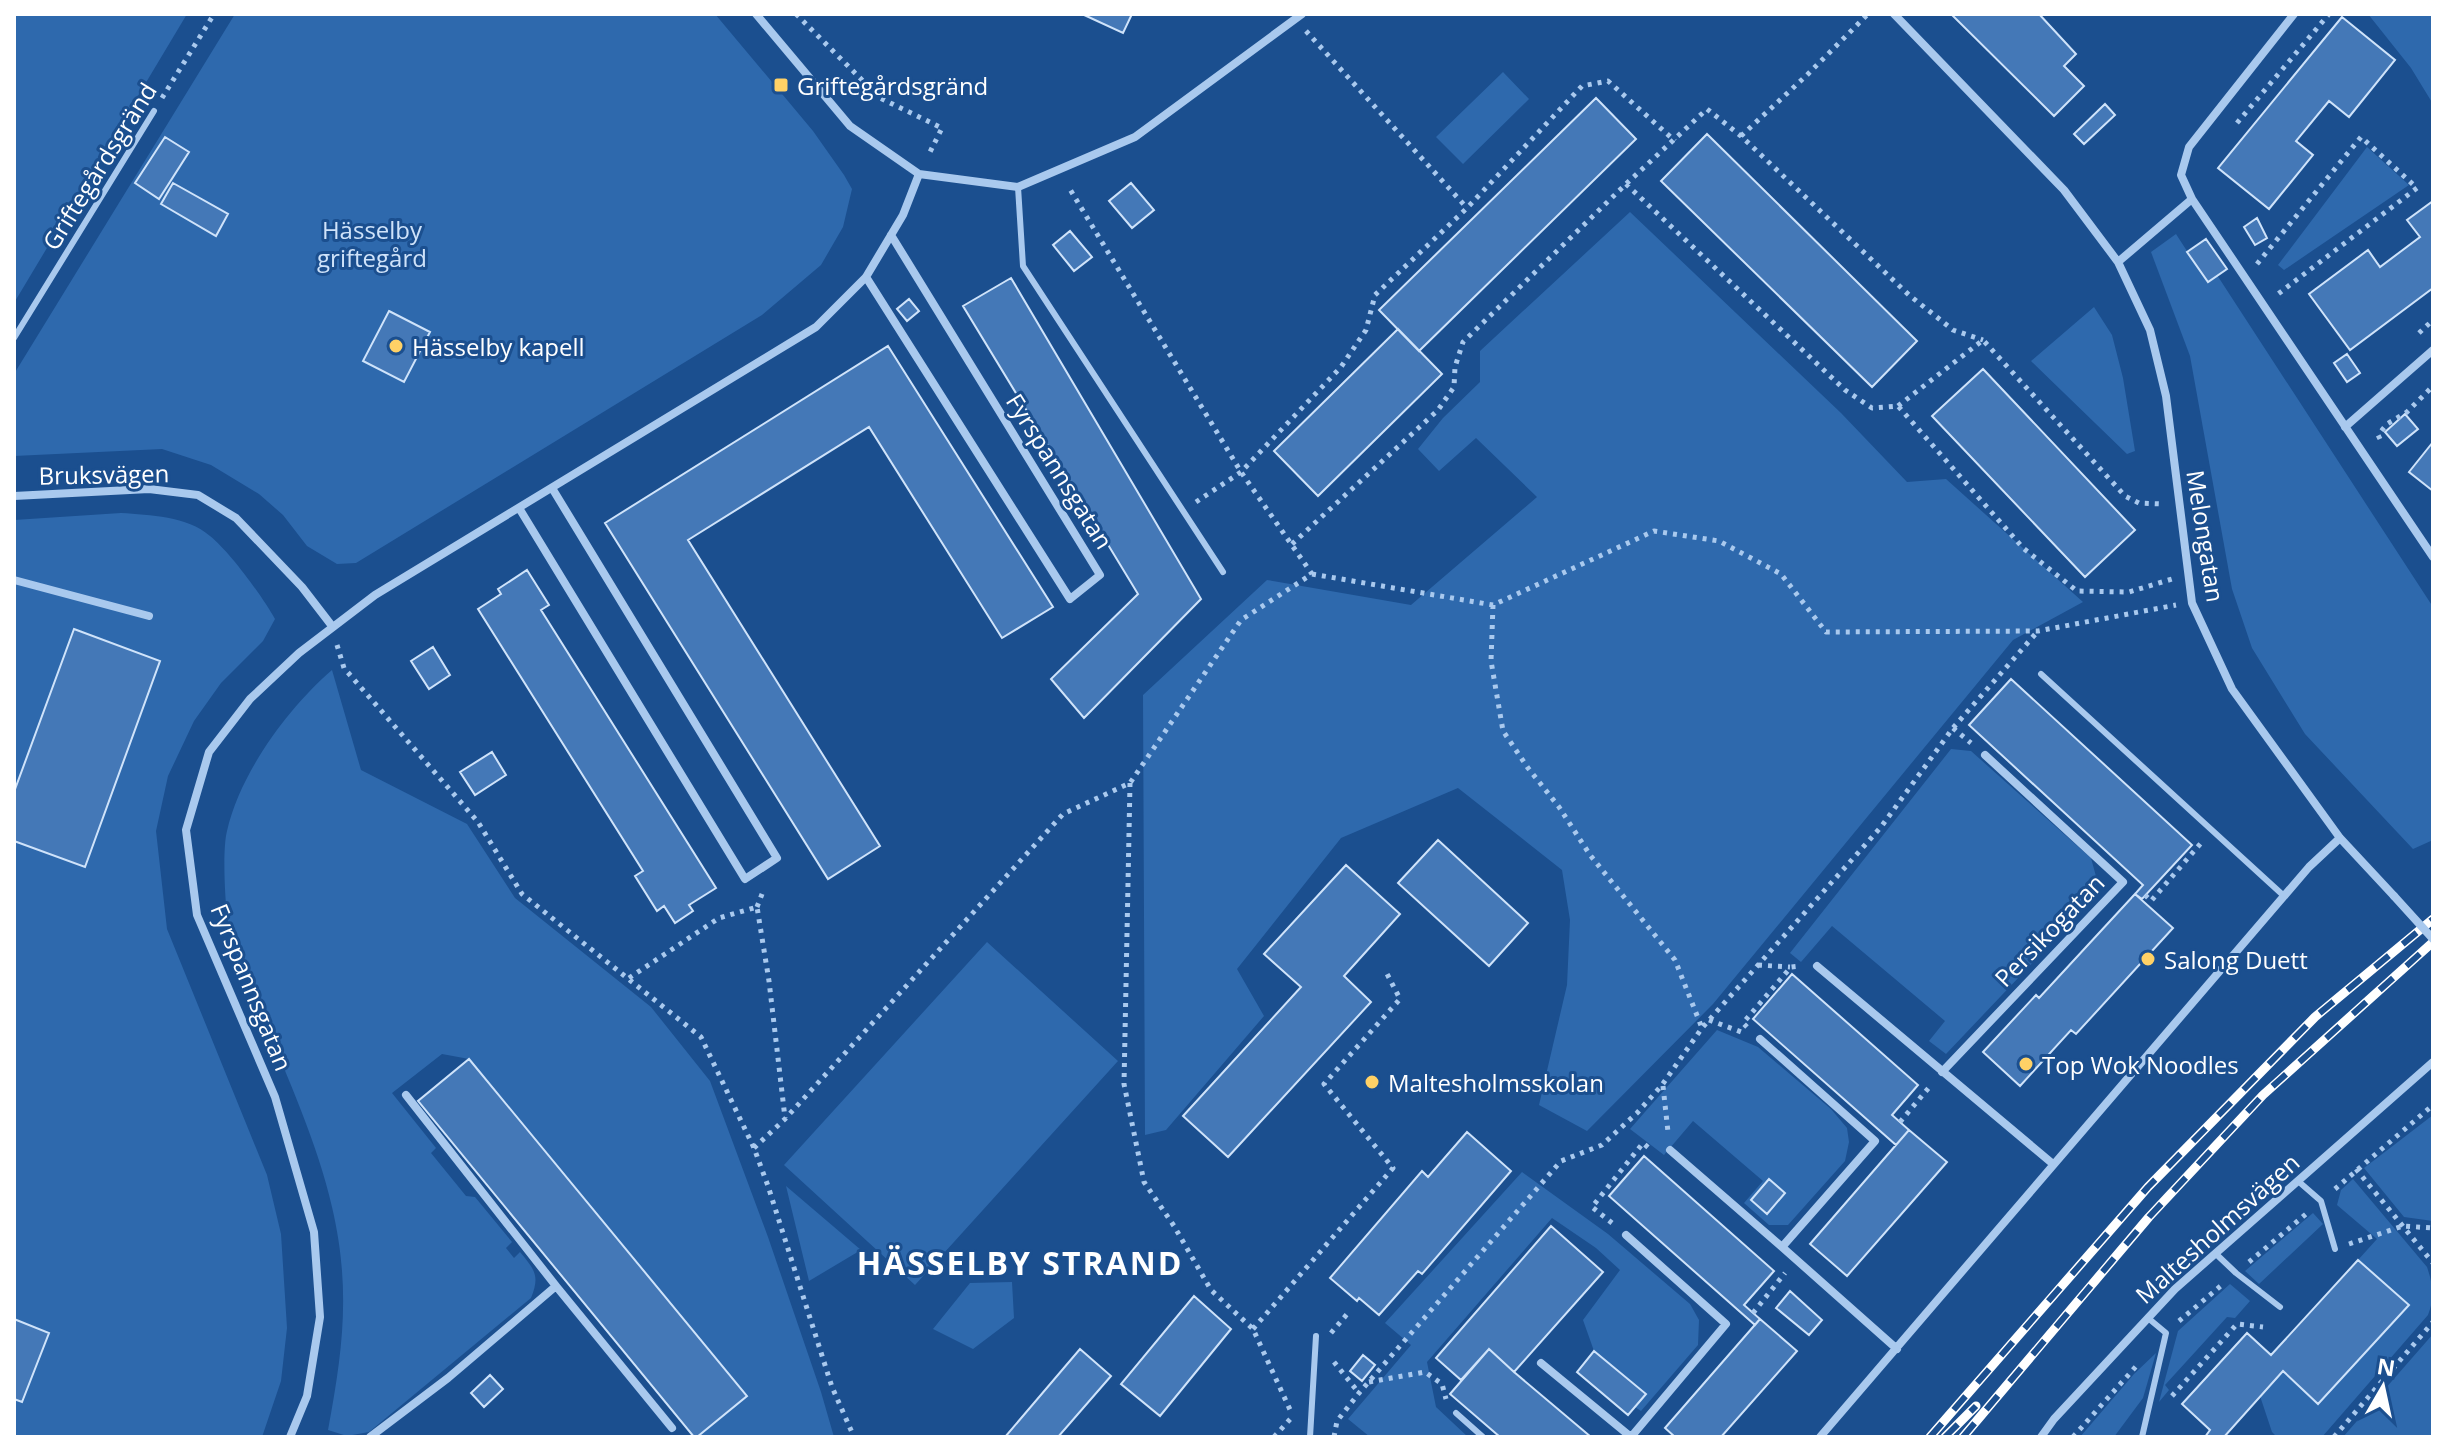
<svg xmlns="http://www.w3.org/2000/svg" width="2447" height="1451" viewBox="0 0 2447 1451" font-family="'Open Sans',sans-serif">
<rect width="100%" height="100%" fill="#1b4f8f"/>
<path fill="#2e69ad" d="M 14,14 L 187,14 L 14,303 Z
M 235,14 L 715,14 L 813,131 L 844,175 L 852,189 L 843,227 L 821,265 L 762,315 L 356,563 L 337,564 L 307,546 L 283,515 L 259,494 L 211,465 L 162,449 L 14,456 L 14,374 Z
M 2368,14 L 2433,14 L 2433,104 L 2411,68 Z
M 1503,72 L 1529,99 L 1463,164 L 1436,137 Z
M 2367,147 L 2409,185 L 2284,270 L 2278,265 Z
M 1630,212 L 1841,413 L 1907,482 L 1946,479 L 2083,602 L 2013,640 L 1713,1004 L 1587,1131 L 1539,1105 L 1567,985 L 1570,920 L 1562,870 L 1458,788 L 1341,838 L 1237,969 L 1264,1016 L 1166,1130 L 1145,1135 L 1143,695 L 1267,580 L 1411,605 L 1537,497 L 1476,438 L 1439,471 L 1418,449 L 1443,418 L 1480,382 L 1480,351 Z
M 2176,234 L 2207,282 L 2217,275 L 2433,607 L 2433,840 L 2413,849 L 2305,734 L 2252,648 L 2232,589 L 2190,356 L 2151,252 Z
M 2094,307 L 2112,335 L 2123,378 L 2135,451 L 2127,454 L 2031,361 Z
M 121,513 C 150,515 187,516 210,536 C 230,552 262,596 275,619 L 263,641 L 221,683 L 194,721 L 168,776 L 156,831 L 167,929 L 267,1175 L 281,1234 L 287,1328 L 281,1381 L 262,1437 L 14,1437 L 14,520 Z
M 332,670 L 361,770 L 467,824 L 515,898 L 651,1007 L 710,1081 L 768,1237 L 821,1392 L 834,1437 L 697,1437 L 746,1395 L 469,1059 L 442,1054 L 392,1093 L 436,1148 L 431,1153 L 466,1196 L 475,1197 L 512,1242 L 506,1248 L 514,1258 L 520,1252 C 535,1270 540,1276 531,1298 L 369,1432 L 347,1436 L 328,1430 C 343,1350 351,1288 332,1207 C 316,1136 281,1065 255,996 C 246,974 233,951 229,928 C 225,908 222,850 227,831 C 240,773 288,708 332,670 Z
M 1951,749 L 1971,751 L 2091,858 L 2097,880 L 2092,900 L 1946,1054 L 1929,1041 L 1945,1021 L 1832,926 L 1801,962 L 1790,953 Z
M 987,942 L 1118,1061 L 915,1285 L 784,1165 Z
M 1717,1030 L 1758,1047 L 1831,1109 L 1847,1128 L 1849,1142 L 1845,1161 L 1788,1225 L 1769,1225 L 1744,1203 L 1763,1181 L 1693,1121 L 1664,1155 L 1630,1129 Z
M 2433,1115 L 2433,1221 L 2404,1217 L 2364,1168 Z
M 1522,1172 L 1608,1234 L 1690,1304 L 1699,1320 L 1698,1345 L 1641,1411 L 1635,1407 L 1646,1394 L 1594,1351 L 1583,1320 L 1620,1270 L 1596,1248 L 1552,1218 L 1427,1362 L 1436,1407 L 1468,1437 L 1370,1437 L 1348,1419 L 1411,1345 L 1385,1323 Z
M 2353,1179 L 2427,1267 C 2433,1285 2435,1297 2428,1315 L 2322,1437 L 2277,1437 L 2272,1432 L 2260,1396 L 2283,1371 L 2319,1404 L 2409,1306 L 2358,1260 L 2377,1239 L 2337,1205 L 2341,1190 Z
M 786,1186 L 861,1250 L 809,1281 Z
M 2313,1213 L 2323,1224 L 2259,1284 L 2245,1271 Z
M 1012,1282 L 1014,1318 L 973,1349 L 933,1329 L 970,1283 Z
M 2230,1284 L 2250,1301 L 2235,1318 L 2227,1317 L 2165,1385 L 2169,1390 L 2159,1402 L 2178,1331 Z
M 2433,1334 L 2433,1437 L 2343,1437 Z
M 2156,1353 L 2143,1398 L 2114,1437 L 2080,1437 L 2134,1374 Z"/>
<path fill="#4478b7" stroke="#cfe3fa" stroke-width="2" d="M 1082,14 L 1132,14 L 1123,33 Z
M 2039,14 L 2076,54 L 2064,66 L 2084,86 L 2054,116 L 1952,15 Z
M 2342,17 L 2395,60 L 2349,117 L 2329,101 L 2296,141 L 2313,155 L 2269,209 L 2218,168 Z
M 1596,98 L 1636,139 L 1419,351 L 1379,310 Z
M 2105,104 L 2115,115 L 2084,144 L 2074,134 Z
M 1707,134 L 1917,341 L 1872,387 L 1661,181 Z
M 165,137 L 189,152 L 159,199 L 135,183 Z
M 173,183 L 228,214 L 216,236 L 161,204 Z
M 1131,183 L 1154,210 L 1132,228 L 1109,201 Z
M 2433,201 L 2433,288 L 2350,350 L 2309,294 L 2368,250 L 2380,267 L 2420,237 L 2407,220 Z
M 2257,218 L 2267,238 L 2255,245 L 2244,227 Z
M 1070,231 L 1092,257 L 1074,271 L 1053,245 Z
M 2206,239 L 2227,269 L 2208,282 L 2187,252 Z
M 1011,278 L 1201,599 L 1084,718 L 1051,679 L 1138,594 L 963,306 Z
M 909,299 L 919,311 L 907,321 L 897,309 Z
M 389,311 L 430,332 L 404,382 L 363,361 Z
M 1398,329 L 1442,374 L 1318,496 L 1274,451 Z
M 888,346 L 1053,607 L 1002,638 L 869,427 L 688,540 L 880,846 L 828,879 L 605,523 Z
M 2347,354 L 2360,373 L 2347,382 L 2334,363 Z
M 1983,369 L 2135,530 L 2085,577 L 1932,416 Z
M 2405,414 L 2418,429 L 2397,446 L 2385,432 Z
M 2433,442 L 2433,491 L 2409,472 Z
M 527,570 L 549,605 L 541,610 L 716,888 L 689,905 L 693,911 L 675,923 L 664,906 L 657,911 L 635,876 L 643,871 L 478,609 L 501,594 L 498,589 Z
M 74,629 L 160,661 L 85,867 L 14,841 L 14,792 Z
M 433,647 L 450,675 L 429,689 L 411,661 Z
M 2011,679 L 2192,845 L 2142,899 L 2135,894 L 2143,885 L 1969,725 Z
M 492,752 L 506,775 L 475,795 L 460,772 Z
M 1438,840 L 1528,923 L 1489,966 L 1398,883 Z
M 1346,865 L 1400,914 L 1344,976 L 1371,1002 L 1228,1157 L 1183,1116 L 1301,987 L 1264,954 Z
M 2135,894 L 2173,928 L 2076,1034 L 2071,1030 L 2020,1086 L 1983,1052 L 2036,995 L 2039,998 Z
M 1792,974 L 1918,1085 L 1892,1115 L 1909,1130 L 1896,1145 L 1753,1019 Z
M 469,1059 L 747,1396 L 697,1437 L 694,1437 L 418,1101 Z
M 1909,1130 L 1947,1162 L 1847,1276 L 1810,1244 Z
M 1467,1132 L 1511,1171 L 1422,1274 L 1418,1271 L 1379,1315 L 1359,1298 L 1357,1301 L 1330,1278 L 1422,1171 L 1428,1177 Z
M 1644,1156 L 1774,1271 L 1744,1305 L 1760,1319 L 1755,1325 L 1609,1196 Z
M 1769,1179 L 1785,1193 L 1767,1214 L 1751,1200 Z
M 1551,1226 L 1603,1272 L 1514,1372 L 1489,1349 L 1461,1380 L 1436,1358 Z
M 2358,1260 L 2409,1305 L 2318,1404 L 2283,1371 L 2224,1437 L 2205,1437 L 2210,1430 L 2182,1404 L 2247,1333 L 2271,1355 Z
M 1790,1291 L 1822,1320 L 1809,1335 L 1776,1308 Z
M 1194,1296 L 1231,1329 L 1160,1416 L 1121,1384 Z
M 14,1319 L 49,1333 L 22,1402 L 14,1399 Z
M 1760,1319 L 1797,1351 L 1721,1437 L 1675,1437 L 1665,1428 Z
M 1080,1349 L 1111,1376 L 1058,1437 L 1005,1437 Z
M 1489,1349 L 1514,1372 L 1591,1437 L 1500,1437 L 1450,1394 Z
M 1594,1351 L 1646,1394 L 1628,1415 L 1577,1372 Z
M 1363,1355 L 1375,1365 L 1362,1381 L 1350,1371 Z
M 490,1375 L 503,1389 L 484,1407 L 471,1393 Z"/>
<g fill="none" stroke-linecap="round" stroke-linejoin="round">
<path stroke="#a9c9ee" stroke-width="5" stroke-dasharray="4 6" stroke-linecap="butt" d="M 796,14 L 880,98 L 942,128 L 928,156
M 1306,31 L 1467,208
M 162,98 L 214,14
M 2237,123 L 2329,14
M 1741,136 L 1807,75 L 1868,14
M 1626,184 L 1845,390 L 1872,408 L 1898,406 L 2023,548 L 2077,591 L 2129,592 L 2172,579
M 2257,264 L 2361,137 L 2417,188 L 2278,294
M 2419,333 L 2433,320
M 1898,406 L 1983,340 L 2125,496 L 2139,503 L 2163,504
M 2380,439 L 2378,435 L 2387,424 L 2407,412 L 2433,386
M 1196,502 L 1241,472 L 1341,367 L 1366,330 L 1375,295 L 1467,208 L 1582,86 L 1608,81 L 1675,141
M 1292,544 L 1438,410 L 1454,387 L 1455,367 L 1463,342 L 1626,184 L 1707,109 L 1741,136 L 1909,295 L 1953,330 L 1983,340
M 1312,574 L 1493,605 L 1654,531 L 1719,541 L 1781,574 L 1826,632 L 2038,631 L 2176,605
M 1493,605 L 1491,661 L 1503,731 L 1528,768 L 1559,807 L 1590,855 L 1675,960 L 1702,1028
M 337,645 L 344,668 L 478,822 L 522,894 L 701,1037 L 754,1148 L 768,1186 L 832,1387 L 854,1437
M 1953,728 L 1971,743
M 1130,783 L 1124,1084 L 1144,1182 L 1174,1226 L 1211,1290 L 1253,1329 L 1292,1414
M 2145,895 L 2151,901 L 2201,843
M 757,907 L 764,889
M 1758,965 L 1790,967
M 629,978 L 719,918 L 757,907 L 769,981 L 785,1118
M 1709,1020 L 1744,1033
M 1747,1027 L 1743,1023 L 1791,967 L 1800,966
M 1663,1086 L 1668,1132
M 1900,1122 L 1931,1085
M 754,1148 L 785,1119 L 1063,814 L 1130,783 L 1241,620 L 1312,574 L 1241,472 L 1068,186
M 2356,1169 L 2433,1263
M 2335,1189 L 2433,1105
M 1612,1223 L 1592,1207 L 1643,1143 L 1651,1150
M 2349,1244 L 2403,1226 L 2433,1228
M 2249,1262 L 2306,1214
M 1753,1313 L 1785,1273
M 2179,1321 L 2223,1284
M 1253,1329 L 1393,1168 L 1324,1084 L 1400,999 L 1385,970
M 1331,1333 L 1348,1313
M 1334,1362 L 1359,1393
M 1369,1382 L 1425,1372 L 1442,1384 L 1446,1399
M 2172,1396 L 2237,1324 L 2263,1327
M 1274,1437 L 1293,1416
M 1334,1437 L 1337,1421 L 1359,1393 L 1561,1161 L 1602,1145 L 1637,1113 L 1662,1085 L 1702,1028 L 1881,827 L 1953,728 L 2038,631
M 2073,1437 L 2139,1363
M 2334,1437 L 2433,1322"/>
<path stroke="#a9c9ee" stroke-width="6" d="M 1018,187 L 1023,266 L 1223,572
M 14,338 L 154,111
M 2041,674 L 2284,896
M 2298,1181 L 2321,1201 L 2335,1249
M 2215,1253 L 2236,1273 L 2280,1307
M 1456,1413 L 1483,1437
M 1310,1437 L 1316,1336
M 2142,1437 L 2166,1333 L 2148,1318"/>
<path stroke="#a9c9ee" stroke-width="8" d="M 756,14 L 850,126 L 919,174 L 1018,187 L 1135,137 L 1302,14
M 1894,14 L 2064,190 L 2118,262 L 2150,330 L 2166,396 L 2192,603 L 2232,689 L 2340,838 L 2394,896
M 2192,199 L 2433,557
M 2118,262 L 2192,199 L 2181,175 L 2189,147 L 2294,14
M 866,277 L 1070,599 L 1100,575 L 891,235
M 2345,427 L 2433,350
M 14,496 L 149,489 L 198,495 L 236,518 L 302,587 L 332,626
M 519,508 L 745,879 L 777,858 L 552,488
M 14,580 L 149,616
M 1817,966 L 2053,1164
M 1760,1039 L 1875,1141 L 1782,1247 L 1897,1349
M 1942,1072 L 2123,882 L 1985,755
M 1670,1150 L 1782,1247
M 1626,1235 L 1726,1324 L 1631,1437
M 556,1286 L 672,1428
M 1541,1363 L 1631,1437
M 290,1437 L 307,1396 L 320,1317 L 314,1232 L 275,1097 L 197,915 L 186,830 L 209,752 L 250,699 L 299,653 L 375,595 L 816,327 L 866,277 L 903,215 L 919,174
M 370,1437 L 448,1378 L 556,1286 L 406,1095
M 1820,1437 L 2309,867 L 2340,838
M 2041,1437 L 2054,1419 L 2175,1289 L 2433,1062"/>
<g stroke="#fff" stroke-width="9">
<path id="rail" d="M 1930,1437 L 2148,1187 L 2315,1017 L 2433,919
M 1945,1437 L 1976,1406
M 1963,1437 L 2149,1217 L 2263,1095 L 2433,942"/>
</g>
<use href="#rail" stroke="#1b4f8f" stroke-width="6" stroke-dasharray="18" stroke-linecap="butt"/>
<path stroke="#a9c9ee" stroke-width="8" d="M 2394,896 L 2433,939"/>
</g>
<g fill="#ffd166" stroke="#1b4f8f" stroke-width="3">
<rect x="773" y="77" width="16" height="16" rx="4"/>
<circle cx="396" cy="346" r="8"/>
<circle cx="2148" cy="959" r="8"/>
<circle cx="2026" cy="1064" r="8"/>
<circle cx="1372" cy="1082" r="8"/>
</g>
<g text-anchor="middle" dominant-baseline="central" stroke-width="6" stroke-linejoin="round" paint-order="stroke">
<g font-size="24" fill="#fff" stroke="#1b4f8f" text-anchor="start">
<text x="797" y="85">Griftegårdsgränd</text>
<text x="412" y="346">Hässelby kapell</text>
<text x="2164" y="959">Salong Duett</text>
<text x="2042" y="1064">Top Wok Noodles</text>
<text x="1388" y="1082">Maltesholmsskolan</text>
</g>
<g font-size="24" fill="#fff" stroke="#1b4f8f">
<text transform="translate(99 166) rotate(-58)">Griftegårdsgränd</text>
<text transform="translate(1060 471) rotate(58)">Fyrspannsgatan</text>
<text transform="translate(104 474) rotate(-1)">Bruksvägen</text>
<text transform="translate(2206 536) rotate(81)">Melongatan</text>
<text transform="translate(2049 930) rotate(-46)">Persikogatan</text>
<text transform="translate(252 987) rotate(68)">Fyrspannsgatan</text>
<text transform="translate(2217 1228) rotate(-42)">Maltesholmsvägen</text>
</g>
<g font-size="24" fill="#cfe3fa" stroke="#1b4f8f">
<text x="372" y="229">Hässelby<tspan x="372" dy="28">griftegård</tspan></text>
</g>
<g font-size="32" font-weight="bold" letter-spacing="2" fill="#fff" stroke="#1b4f8f">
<text x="1020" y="1262">HÄSSELBY STRAND</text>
</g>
</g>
<rect width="2447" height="1451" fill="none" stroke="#ffffff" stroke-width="32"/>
<g transform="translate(2383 1387) rotate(9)" stroke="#1b4f8f" stroke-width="6" paint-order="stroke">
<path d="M0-6L14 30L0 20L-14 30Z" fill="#ffffff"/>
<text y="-12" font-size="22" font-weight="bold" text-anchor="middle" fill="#ffffff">N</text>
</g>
</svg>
